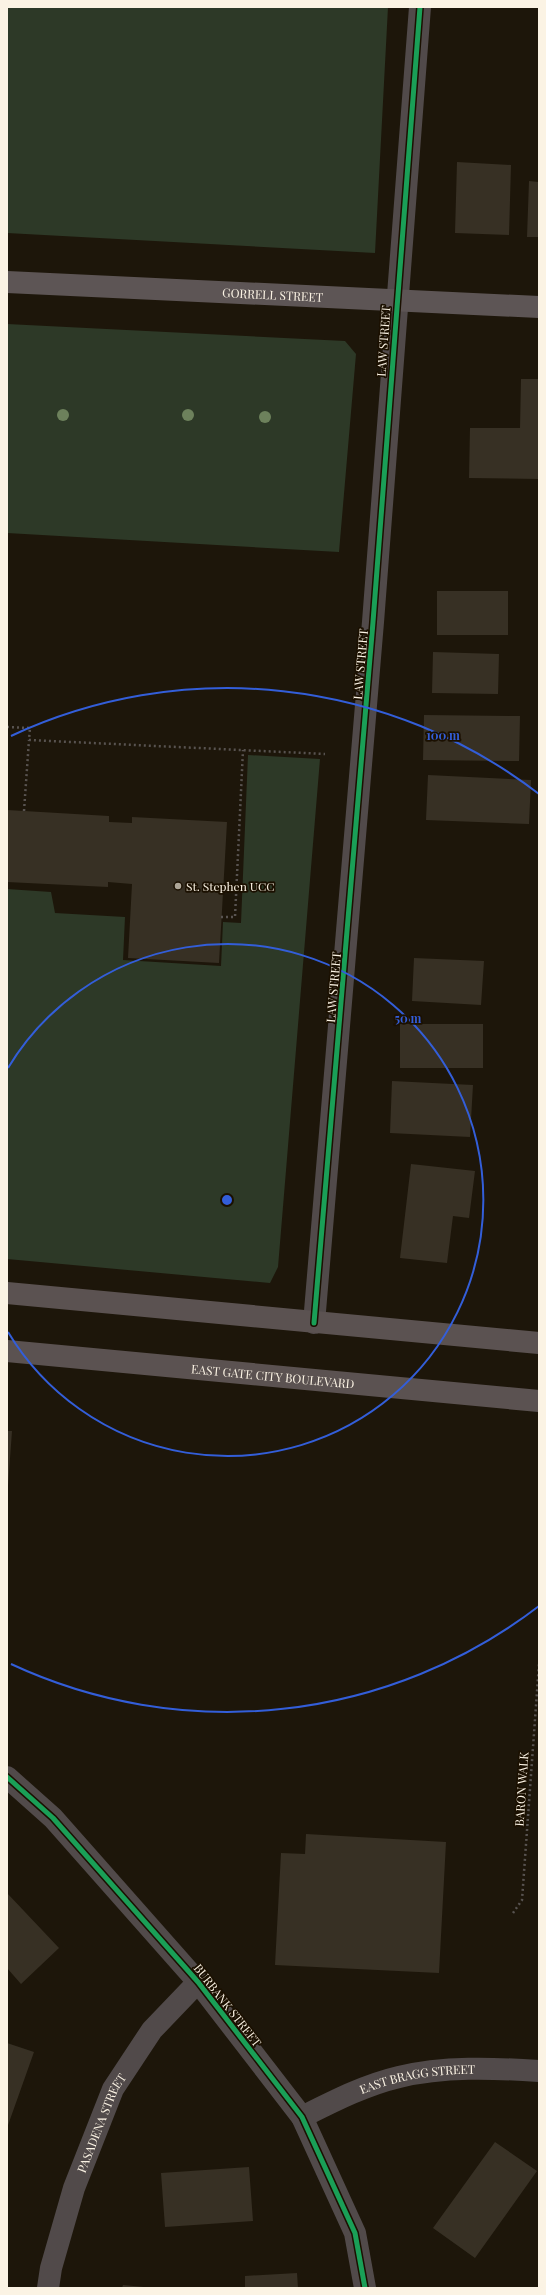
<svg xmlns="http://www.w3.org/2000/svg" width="546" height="2295" viewBox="0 0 546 2295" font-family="'Playfair Display',serif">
<rect width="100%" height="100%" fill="#1d160a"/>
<path fill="#2d3927" d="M 7,7 L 388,7 L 375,253 L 7,233 Z
M 7,324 L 345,341 L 356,354 L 339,552 L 7,533 Z
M 248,755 L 320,759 L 278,1267 L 270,1283 L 7,1259 L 7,889 L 51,892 L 55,913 L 125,917 L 123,960 L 221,966 L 223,922 L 241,923 Z"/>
<path fill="#373024" d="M 457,162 L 511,165 L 509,235 L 455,233 Z
M 529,181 L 539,182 L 539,237 L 527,237 Z
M 521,379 L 539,379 L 539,479 L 469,478 L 470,428 L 520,428 Z
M 437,591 L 508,591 L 508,635 L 437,635 Z
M 433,652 L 499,654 L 498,694 L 432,693 Z
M 424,715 L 520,716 L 519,761 L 423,760 Z
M 428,775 L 531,780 L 529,824 L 426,820 Z
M 7,810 L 109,816 L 109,822 L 132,823 L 132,817 L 227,822 L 219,963 L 128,958 L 132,884 L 108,882 L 108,887 L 7,882 Z
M 414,958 L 484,961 L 481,1005 L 412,1001 Z
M 400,1024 L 483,1024 L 483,1068 L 400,1068 Z
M 392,1081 L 473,1085 L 470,1137 L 390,1133 Z
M 411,1164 L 475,1171 L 469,1218 L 453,1216 L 447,1263 L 400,1258 Z
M 7,1431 L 12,1431 L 8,1486 L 7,1485 Z
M 306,1834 L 446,1842 L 439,1973 L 275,1965 L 281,1853 L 305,1854 Z
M 7,1893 L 59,1948 L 21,1984 L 7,1968 Z
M 7,2043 L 34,2052 L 7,2128 Z
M 495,2142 L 537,2171 L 475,2258 L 433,2228 Z
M 249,2167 L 253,2221 L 165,2227 L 161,2173 Z
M 297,2273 L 298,2288 L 245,2288 L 245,2276 Z
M 123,2285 L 144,2287 L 144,2288 L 122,2288 Z"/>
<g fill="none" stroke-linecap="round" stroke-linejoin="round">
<path stroke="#585350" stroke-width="2.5" stroke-dasharray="2 3" stroke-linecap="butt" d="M 7,727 L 30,728 L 29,740 L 325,754
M 24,811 L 29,740
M 221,917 L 235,917 L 243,750
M 513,1913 L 522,1900 L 539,1664"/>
<g stroke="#514a4a" stroke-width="22">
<path d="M 314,1323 L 373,622 L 420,7"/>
<path d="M 7,1777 L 53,1818 L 198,1982 L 302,2117 L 355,2233 L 365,2288"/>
<path id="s1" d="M 302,2117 C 334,2101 365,2085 399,2077 C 443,2066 494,2068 539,2071"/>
<path id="s2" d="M 48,2288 L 51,2268 L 74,2188 L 113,2089 L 152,2030 L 198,1982"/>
</g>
<path stroke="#5d5555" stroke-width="22" id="s3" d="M 7,282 L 539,307"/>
<g stroke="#5b5251" stroke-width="22">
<path d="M 7,1293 L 539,1343"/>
<path id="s4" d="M 7,1351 L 539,1401"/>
</g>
<g stroke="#1b1000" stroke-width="8">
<path id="cycleway" d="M 314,1323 L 373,622 L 420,7
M 7,1777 L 53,1818 L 198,1982 L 302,2117 L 355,2233 L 365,2288"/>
</g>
<use href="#cycleway" stroke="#1a9f57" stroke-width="5"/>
</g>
<g fill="#6d815c">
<circle cx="63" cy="415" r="6"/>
<circle cx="188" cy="415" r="6"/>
<circle cx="265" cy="417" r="6"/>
</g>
<g fill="none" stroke="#335ed9" stroke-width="2">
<path d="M8 1068A256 256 0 1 1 8 1332"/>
<path d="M539 1606A512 512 0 0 1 11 1664M11 736A512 512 0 0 1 539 794"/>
</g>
<circle fill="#ada698" stroke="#1b1000" stroke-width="1.5" cx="178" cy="886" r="4"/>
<g text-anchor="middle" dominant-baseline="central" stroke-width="3.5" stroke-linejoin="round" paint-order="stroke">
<g font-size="12" fill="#fbf3e4" stroke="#1b1000">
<text stroke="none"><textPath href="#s3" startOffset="266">GORRELL STREET</textPath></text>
<text transform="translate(383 341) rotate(-86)">LAW STREET</text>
<text transform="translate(360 664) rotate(-85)">LAW STREET</text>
<text transform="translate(333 987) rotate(-85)">LAW STREET</text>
<text stroke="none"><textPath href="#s4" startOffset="267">EAST GATE CITY BOULEVARD</textPath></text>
<text transform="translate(521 1789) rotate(-86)">BARON WALK</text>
<text transform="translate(228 2005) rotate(52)">BURBANK STREET</text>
<text stroke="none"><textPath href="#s1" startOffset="123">EAST BRAGG STREET</textPath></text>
<text stroke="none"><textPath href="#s2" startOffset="174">PASADENA STREET</textPath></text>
</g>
<g font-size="12" fill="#fbf3e4" stroke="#1b1000" text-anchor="start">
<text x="186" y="886">St. Stephen UCC</text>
</g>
</g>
<circle cx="227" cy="1200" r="6" fill="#335ed9" stroke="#1b1000" stroke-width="2"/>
<g font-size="12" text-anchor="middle" font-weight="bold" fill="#335ed9" stroke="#1b1000" stroke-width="3.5" stroke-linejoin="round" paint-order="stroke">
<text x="443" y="740">100 m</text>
<text x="408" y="1023">50 m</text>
</g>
<rect width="546" height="2295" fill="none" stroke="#fbf3e4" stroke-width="16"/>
</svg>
